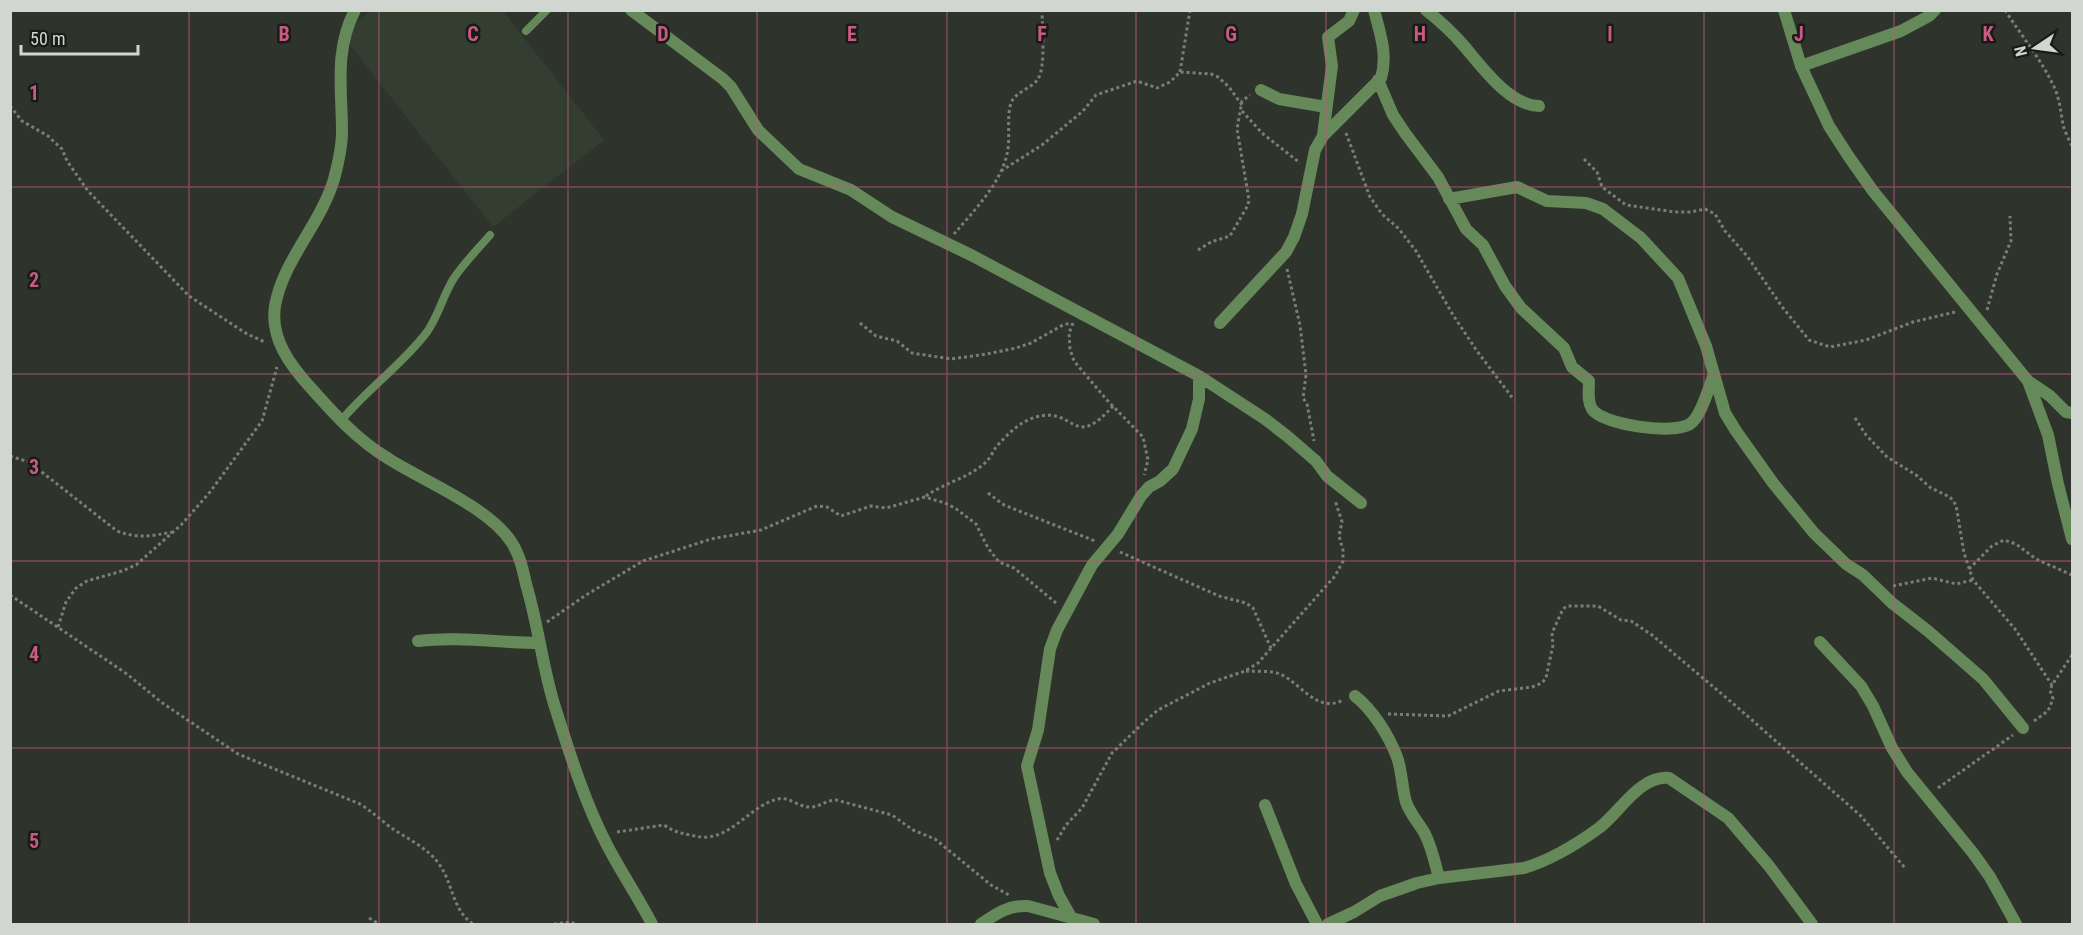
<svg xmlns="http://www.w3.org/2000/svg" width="2083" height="935" viewBox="0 0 2083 935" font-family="'Roboto Condensed',sans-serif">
<rect width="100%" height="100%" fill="#2e342b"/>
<path fill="#333e30" d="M 370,11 L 503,11 L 604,140 L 493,227 L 341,34 Z"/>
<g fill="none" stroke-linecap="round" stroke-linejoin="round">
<path stroke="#797e77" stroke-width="3" stroke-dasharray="3 3" stroke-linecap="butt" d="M 2005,10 C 2022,37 2042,60 2055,89 C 2060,101 2061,113 2063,125 C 2065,132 2069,140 2072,146
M 1180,72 L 1190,10
M 10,106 L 22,121 L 48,136 L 62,149 L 67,161 L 88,191 L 189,296 L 247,334 L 265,342
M 1242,111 L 1262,133 L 1300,163
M 1346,133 L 1370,197 L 1382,214 L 1399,229 L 1416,251 L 1453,315 L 1477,351 L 1514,400
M 1584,159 L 1597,172 L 1602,187 L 1626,205 L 1675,212 L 1691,212 L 1705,209 L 1715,214 L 1725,231 L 1747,256 L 1783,308 L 1809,340 L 1830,347 L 1866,340 L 1913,322 L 1955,312
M 1001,171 L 1042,145 L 1083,111 L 1096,95 L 1137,81 L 1157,88 L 1170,82 L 1180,72 L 1211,74 L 1218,77 L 1229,87 L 1242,105
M 954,234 C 973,212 1001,183 1007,154 C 1011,138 1006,119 1011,103 C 1015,92 1031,89 1038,79 C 1046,67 1042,26 1042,10
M 1198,250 L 1211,242 L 1230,236 L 1248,205 L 1249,200 L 1237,129 L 1242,101 L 1250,95
M 1287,269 L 1300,325 L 1306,375 L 1303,398 L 1307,404 L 1314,441
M 1987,310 L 1997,274 L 2011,241 L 2010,216
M 860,323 L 876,336 L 897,341 L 912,353 L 951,359 L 987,354 L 1016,348 L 1031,343 L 1063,325 L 1071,323
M 1073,323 L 1069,333 L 1070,349 L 1074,361 L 1106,399 L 1143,437 L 1148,460 L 1144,475
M 1855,418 L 1866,435 L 1887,457 L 1916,475 L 1931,488 L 1950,497 L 1956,505 L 1964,553 L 1973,580 L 2015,629 L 2052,685
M 10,456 L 29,462 L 117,531 C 138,539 151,536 173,532
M 988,493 L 1004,505 L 1095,541
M 926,496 C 944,483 969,478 986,462 C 990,458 993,452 996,447 C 1007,435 1020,421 1036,417 C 1076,406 1072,452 1113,406
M 1120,552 L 1219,596 L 1246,603 L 1253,608 L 1271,648
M 1969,569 L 1992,546 L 2004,540 L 2016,544 L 2036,559 L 2072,575
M 1893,586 L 1932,578 L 1956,584 L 1973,580
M 10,595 L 127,674 L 161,702 L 238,754 L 360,804 C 371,811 380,819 390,827 C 406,838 428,848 439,864 C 453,883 452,910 473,924
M 547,622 L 586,595 L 643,561 L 711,539 L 761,530 L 817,506 L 827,507 L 841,516 L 871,506 L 886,508 L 925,497 L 945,503 L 955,508 L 976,524 L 988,548 L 999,562 L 1014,568 L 1056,603
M 58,627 L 66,602 L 76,588 L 87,581 L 122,571 L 136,565 L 181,525 L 210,492 L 262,421 L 277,367
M 1246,671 C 1257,672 1270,670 1280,674 C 1301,683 1317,714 1343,700
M 1388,714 L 1448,716 L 1499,691 L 1532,687 L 1542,683 L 1546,678 L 1553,645 L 1552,633 L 1563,609 L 1567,606 L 1598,606 L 1621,620 L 1631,621 L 1652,635 L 1736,706 L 1861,816 L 1905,868
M 2034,721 L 2048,711 L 2053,699 L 2050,690 L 2052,685 L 2072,655
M 1938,788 L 2013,735
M 617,832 L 664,825 C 673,831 679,833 690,835 C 696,836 702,838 708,837 C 735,834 752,805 778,799 C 788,796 799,807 809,807 C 819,808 826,800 836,800 L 892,815 L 913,830 L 935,839 L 991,885 L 1009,895
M 1057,840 L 1066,825 L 1082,808 L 1112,753 L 1144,722 L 1158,710 L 1210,683 L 1245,671 L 1258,663 L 1335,576 L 1343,561 L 1343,550 L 1339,536 L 1342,522 L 1335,500
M 369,918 L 379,924
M 554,924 L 571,922 L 575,924"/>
<path stroke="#658959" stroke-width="8" d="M 526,31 L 547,10
M 340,422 C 367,389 402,365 427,332 C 439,315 443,295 454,278 C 464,263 478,249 490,235"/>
<path stroke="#658959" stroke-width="12" d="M 355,10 C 334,51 342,89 342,132 C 342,148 338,164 334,179 C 321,224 283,260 275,306 C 270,338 290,365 310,387 C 334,414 357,440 389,459 C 425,482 489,507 512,543 C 520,556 523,570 526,584 C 538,624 542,664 554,704 C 569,751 584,801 607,845 C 621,872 638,897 652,924
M 631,10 L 723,79 L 731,87 L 758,130 L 799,169 L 851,190 L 892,217 L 971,255 L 1199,376 L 1265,419 L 1287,436 L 1316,461 L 1327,476 L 1361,503
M 1426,10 C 1440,21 1453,33 1464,46 C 1482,67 1509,105 1539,106
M 1801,66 L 1901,31 L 1929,16 L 1935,10
M 1378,80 L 1393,115 L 1405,133 L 1438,177 L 1466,229 L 1483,245 L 1505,286 L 1521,308 L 1564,348 L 1572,367 L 1589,381 C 1589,391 1587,401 1592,409 C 1602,425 1674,435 1690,424 C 1701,417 1709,387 1714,374
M 1261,90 L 1279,99 L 1326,107
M 1323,135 L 1332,66 L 1328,37 L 1349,21 L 1354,10
M 1449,199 L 1517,187 L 1547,201 L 1586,203 L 1603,209 L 1641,238 L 1678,278 L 1706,346 L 1725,413 L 1736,431 L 1773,483 L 1814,533 L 1846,564 L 1863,575 L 1892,603 L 1928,631 L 1983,679 L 2023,728
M 1220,323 L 1286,252 L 1294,237 L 1302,214 L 1315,150 L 1323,136 L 1381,78 C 1388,55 1380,33 1374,10
M 2028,381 L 2050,396 L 2066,412 L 2072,413
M 418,641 C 459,636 499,643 540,643
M 1820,642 L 1861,686 L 1873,706 L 1892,748 L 1907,772 L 1973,853 L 1990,877 L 2016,924
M 1355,696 C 1373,710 1389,736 1397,757 C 1402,771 1402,788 1406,802 C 1410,814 1419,823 1425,834 C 1432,848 1435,863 1439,878
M 1265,805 L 1296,884 L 1317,924
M 981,924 C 996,914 1008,905 1028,906 L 1094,924
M 1075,924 L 1059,896 L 1050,873 L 1027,766 L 1038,730 L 1050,649 L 1057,630 L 1092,565 L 1118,534 L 1141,496 L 1149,487 L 1160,481 L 1173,469 L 1192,429 L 1199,399 L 1199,376
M 1328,924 L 1354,912 L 1380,896 L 1417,883 L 1439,878 L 1524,868 C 1551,860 1577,844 1599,828 C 1620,812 1640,775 1669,778 L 1728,818 L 1769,866 L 1812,924"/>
<path stroke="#658959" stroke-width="12" d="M 1784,10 L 1801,66 L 1829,126 L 1849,157 L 1873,191 L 2028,381 L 2048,435 L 2058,484 L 2072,539"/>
</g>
<path fill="none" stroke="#c85a84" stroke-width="1.5" stroke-opacity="0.55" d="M 189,10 L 189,924M 379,10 L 379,924M 568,10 L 568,924M 757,10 L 757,924M 947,10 L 947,924M 1136,10 L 1136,924M 1326,10 L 1326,924M 1515,10 L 1515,924M 1704,10 L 1704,924M 1894,10 L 1894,924M 10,187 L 2072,187M 10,374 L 2072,374M 10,561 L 2072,561M 10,748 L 2072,748"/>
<g font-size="20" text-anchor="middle" font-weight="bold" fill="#c85a84" stroke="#181b17" stroke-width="5" stroke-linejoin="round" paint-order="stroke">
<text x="284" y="41">B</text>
<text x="473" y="41">C</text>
<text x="663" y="41">D</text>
<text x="852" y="41">E</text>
<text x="1042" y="41">F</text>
<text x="1231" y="41">G</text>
<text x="1420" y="41">H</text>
<text x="1610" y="41">I</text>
<text x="1799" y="41">J</text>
<text x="1988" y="41">K</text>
<text x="34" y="100">1</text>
<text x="34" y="287">2</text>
<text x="34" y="474">3</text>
<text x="34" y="661">4</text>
<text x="34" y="848">5</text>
</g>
<rect width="2083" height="935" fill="none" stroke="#d2d6d0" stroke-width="24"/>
<g transform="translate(2035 48) rotate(257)" stroke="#181b17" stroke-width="4.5" paint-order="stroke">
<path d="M0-4.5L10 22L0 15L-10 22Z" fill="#d2d6d0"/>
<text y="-9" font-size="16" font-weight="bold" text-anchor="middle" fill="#d2d6d0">N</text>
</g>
<path d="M21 45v9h117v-9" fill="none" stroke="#d2d6d0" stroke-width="3"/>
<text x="30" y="45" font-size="18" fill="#d2d6d0" stroke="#181b17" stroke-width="4.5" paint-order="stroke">50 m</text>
</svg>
